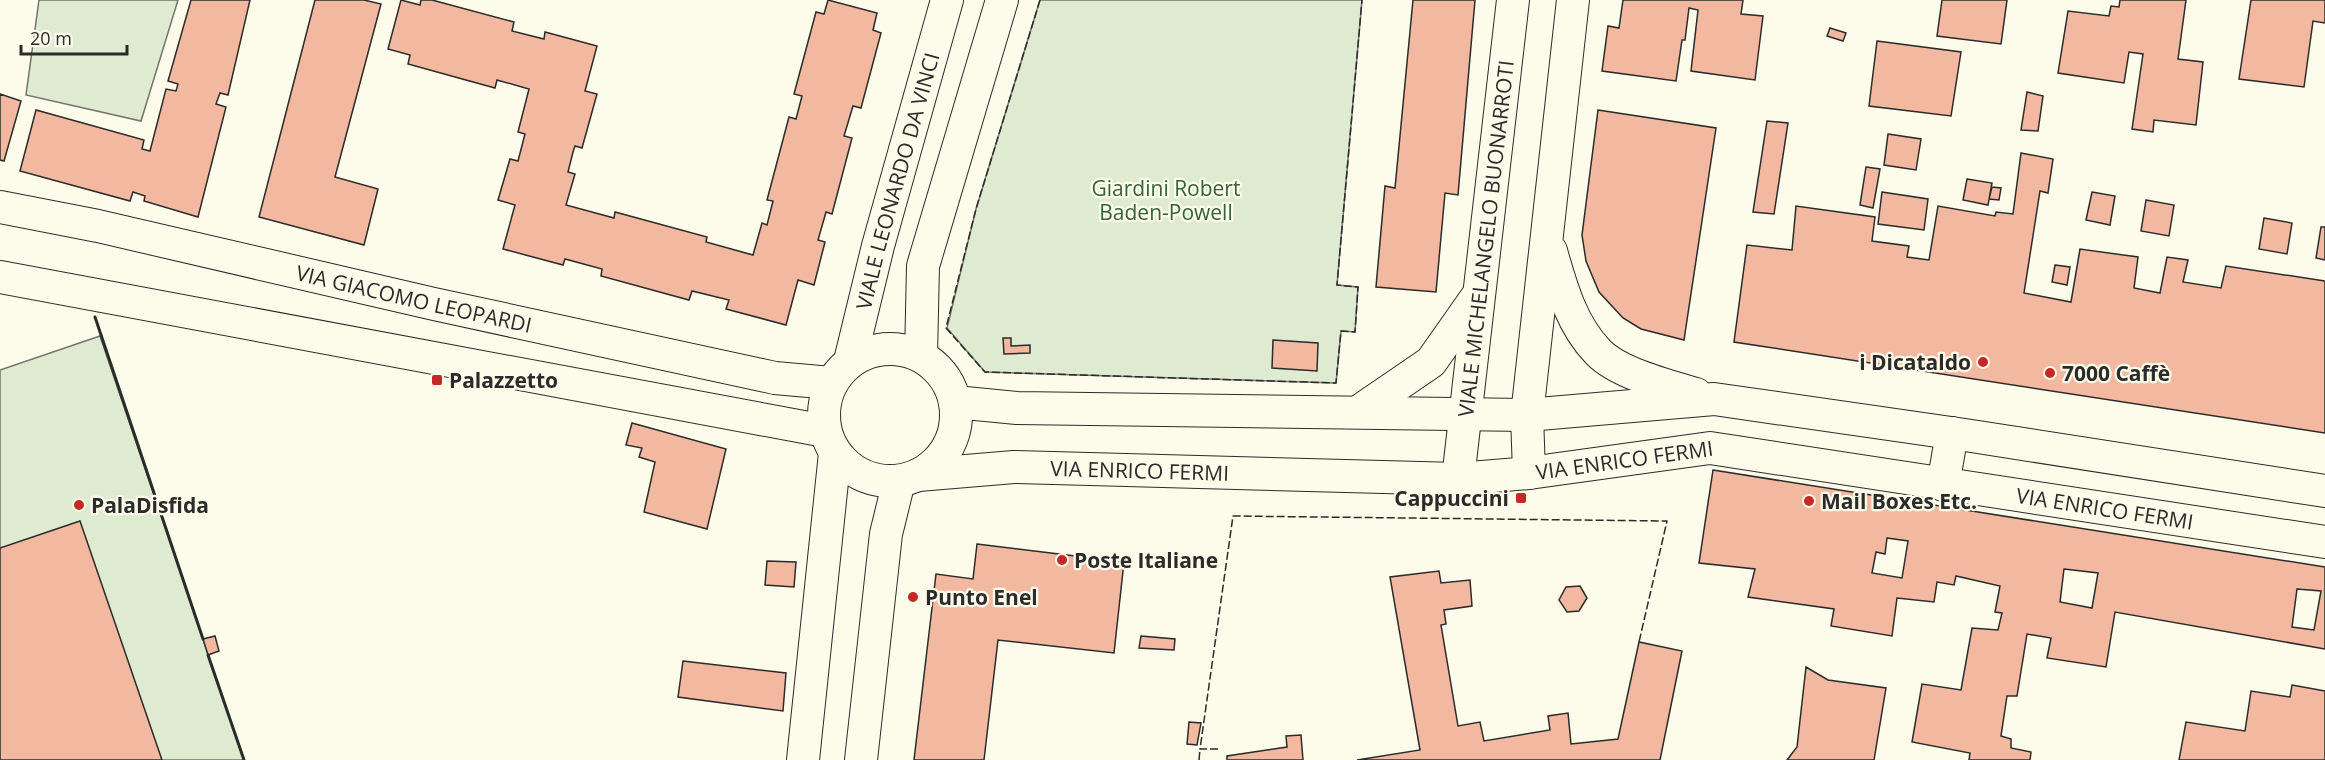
<svg xmlns="http://www.w3.org/2000/svg" width="2325" height="760" viewBox="0 0 2325 760" font-family="'Open Sans',sans-serif">
<rect width="100%" height="100%" fill="#fdfbea"/>
<path fill="#deebd1" stroke="#74746e" stroke-width="1.5" d="M 39,0 L 178,0 L 141,121 L 26,95 Z
M 1040,0 L 1362,0 L 1337,285 L 1358,287 L 1355,332 L 1341,331 L 1336,383 L 985,372 L 947,328 L 976,209 Z
M 100,336 L 244,760 L 0,760 L 0,370 Z"/>
<path fill="#f2b8a0" stroke="#2b2b2b" stroke-width="1.5" fill-rule="evenodd" d="M 191,0 L 250,0 L 228,95 L 220,93 L 216,104 L 226,107 L 198,217 L 144,201 L 145,196 L 133,192 L 130,201 L 20,171 L 36,110 L 144,140 L 142,149 L 150,151 L 166,89 L 176,91 L 178,84 L 168,81 Z
M 315,0 L 364,0 L 381,4 L 335,177 L 378,189 L 364,245 L 259,217 Z
M 401,0 L 420,5 L 421,0 L 432,0 L 514,22 L 512,31 L 544,39 L 545,32 L 597,46 L 585,91 L 597,94 L 582,148 L 575,146 L 573,152 L 568,172 L 575,174 L 566,205 L 614,218 L 615,212 L 707,237 L 706,242 L 753,255 L 762,223 L 767,225 L 773,201 L 767,200 L 789,117 L 796,119 L 802,96 L 794,94 L 816,12 L 824,14 L 828,0 L 877,13 L 873,30 L 881,33 L 861,108 L 853,106 L 844,136 L 852,138 L 832,214 L 826,212 L 818,240 L 825,242 L 814,285 L 798,280 L 786,325 L 726,309 L 729,300 L 692,291 L 689,300 L 601,276 L 602,269 L 565,259 L 563,265 L 503,249 L 515,205 L 498,200 L 510,159 L 518,161 L 525,134 L 518,132 L 529,89 L 497,80 L 495,88 L 408,64 L 410,55 L 388,49 Z
M 1413,0 L 1475,0 L 1458,195 L 1445,193 L 1436,292 L 1376,287 L 1385,186 L 1395,188 Z
M 1623,0 L 1743,0 L 1741,14 L 1763,16 L 1755,80 L 1691,71 L 1698,10 L 1689,8 L 1685,40 L 1682,40 L 1676,81 L 1602,71 L 1608,26 L 1619,28 Z
M 1942,0 L 2007,0 L 2001,44 L 1937,36 Z
M 2120,0 L 2186,0 L 2178,59 L 2203,62 L 2196,125 L 2154,120 L 2153,132 L 2132,129 L 2143,54 L 2129,52 L 2124,83 L 2058,73 L 2068,11 L 2109,16 L 2111,6 L 2119,7 Z
M 2251,0 L 2325,0 L 2325,23 L 2313,21 L 2304,87 L 2239,79 Z
M 1830,28 L 1846,33 L 1843,41 L 1827,36 Z
M 1877,41 L 1961,52 L 1951,116 L 1869,106 Z
M 2027,92 L 2043,96 L 2038,131 L 2021,130 Z
M 0,94 L 21,101 L 4,161 L 0,160 Z
M 1598,110 L 1716,128 L 1684,340 L 1641,329 L 1623,318 L 1599,292 L 1586,261 L 1582,235 Z
M 1767,121 L 1788,123 L 1774,214 L 1753,212 Z
M 1888,134 L 1921,139 L 1916,170 L 1884,165 Z
M 2021,153 L 2053,159 L 2048,193 L 2040,191 L 2024,293 L 2071,302 L 2080,249 L 2138,257 L 2134,288 L 2160,293 L 2167,257 L 2188,260 L 2183,282 L 2221,288 L 2226,266 L 2325,281 L 2325,433 L 1734,342 L 1747,245 L 1792,250 L 1796,206 L 1875,217 L 1872,241 L 1909,246 L 1907,257 L 1929,260 L 1938,206 L 1995,216 L 1996,212 L 2013,214 Z
M 1866,167 L 1880,169 L 1873,208 L 1860,205 Z
M 1967,179 L 1992,183 L 1988,205 L 1963,200 Z
M 1992,187 L 2001,188 L 1999,200 L 1989,199 Z
M 1882,192 L 1928,199 L 1924,230 L 1878,224 Z
M 2092,192 L 2115,196 L 2110,225 L 2086,220 Z
M 2146,200 L 2174,205 L 2169,236 L 2141,231 Z
M 2264,218 L 2292,223 L 2287,254 L 2259,249 Z
M 2321,227 L 2325,227 L 2325,260 L 2316,258 Z
M 2055,265 L 2070,267 L 2067,285 L 2052,282 Z
M 1003,338 L 1011,338 L 1011,346 L 1030,345 L 1030,353 L 1004,354 Z
M 1273,340 L 1318,343 L 1317,371 L 1272,368 Z
M 632,423 L 726,449 L 707,529 L 644,512 L 655,462 L 639,457 L 642,448 L 626,445 Z
M 1713,470 L 2325,567 L 2325,649 L 2115,612 L 2106,667 L 2047,658 L 2051,638 L 2027,634 L 2017,696 L 2007,696 L 2001,736 L 2011,739 L 2011,748 L 2031,752 L 2030,760 L 1969,760 L 1970,753 L 1912,742 L 1922,684 L 1961,690 L 1972,628 L 1998,630 L 2002,613 L 1995,612 L 2000,586 L 1956,576 L 1954,585 L 1937,582 L 1934,602 L 1897,598 L 1892,636 L 1831,626 L 1834,609 L 1748,597 L 1755,569 L 1699,563 ZM 1887,538 L 1908,541 L 1902,578 L 1872,573 L 1876,552 L 1885,554 ZM 2064,569 L 2098,573 L 2092,608 L 2060,602 ZM 2297,589 L 2321,591 L 2314,630 L 2292,627 Z
M 80,521 L 162,760 L 0,760 L 0,548 Z
M 977,544 L 1124,562 L 1114,653 L 998,640 L 984,760 L 914,760 L 936,574 L 973,579 Z
M 767,561 L 796,562 L 794,587 L 765,585 Z
M 1439,571 L 1441,583 L 1470,580 L 1472,606 L 1444,610 L 1446,624 L 1441,625 L 1458,726 L 1480,722 L 1484,741 L 1550,730 L 1548,716 L 1568,713 L 1571,744 L 1618,739 L 1639,642 L 1682,651 L 1660,760 L 1357,760 L 1420,750 L 1390,577 Z
M 1580,586 L 1587,598 L 1579,611 L 1567,612 L 1559,600 L 1566,587 Z
M 215,636 L 219,651 L 208,655 L 203,639 Z
M 1141,636 L 1175,639 L 1174,650 L 1139,648 Z
M 683,661 L 786,673 L 783,711 L 678,697 Z
M 1806,667 L 1828,680 L 1886,688 L 1874,760 L 1787,760 L 1797,747 Z
M 2292,685 L 2325,691 L 2325,760 L 2179,760 L 2186,722 L 2245,731 L 2251,691 L 2290,697 Z
M 1189,722 L 1201,723 L 1197,745 L 1187,744 Z
M 1301,735 L 1303,760 L 1227,760 L 1227,756 L 1287,747 L 1286,736 Z"/>
<g fill="none" stroke-linecap="round" stroke-linejoin="round">
<g stroke="#2b2b2b" stroke-width="34">
<g id="minor">
<path id="s1" d="M 0,207 L 98,226 L 434,304 L 775,378 L 831,383"/>
<path d="M 1551,251 C 1561,286 1571,324 1598,352 C 1618,373 1668,386 1696,394"/>
<path d="M 0,277 L 825,431"/>
<circle cx="890" cy="415" r="66"/>
<path d="M 921,356 L 923,266 L 1002,0"/>
<path id="s2" d="M 850,361 L 878,246 L 947,0"/>
<path d="M 955,402 L 1017,408 L 1527,415 L 1714,399 L 1965,435 L 2325,491"/>
<path d="M 1358,412 L 1431,362 L 1476,298"/>
<path d="M 1529,473 L 1527,415 L 1573,0"/>
<path id="s3" d="M 918,475 L 1014,467 L 1458,479 L 1529,473 L 1710,448 L 2325,542"/>
<path id="s4" d="M 1458,479 L 1513,0"/>
<path d="M 1943,485 L 1952,433"/>
<path d="M 803,760 L 835,453"/>
<path d="M 861,760 L 886,534 L 899,481"/>
</g>
</g>
<use href="#minor" stroke="#fdfbea" stroke-width="32"/>
<path stroke="#2b2b2b" stroke-width="1.5" stroke-dasharray="8 3" stroke-linecap="butt" d="M 1040,0 L 976,209 L 946,328 L 985,372 L 1336,383 L 1341,331 L 1355,332 L 1358,287 L 1337,285 L 1362,0
M 1218,749 L 1200,749 L 1233,516 L 1667,521 L 1639,642
M 1199,760 L 1200,749"/>
<path stroke="#2b2b2b" stroke-width="3" d="M 95,317 L 203,639
M 208,655 L 244,760"/>
</g>
<g fill="#c62828" stroke="#fdfbea" stroke-width="2">
<circle cx="1983" cy="362" r="6"/>
<circle cx="2050" cy="373" r="6"/>
<rect x="431" y="374" width="12" height="12" rx="3"/>
<rect x="1515" y="492" width="12" height="12" rx="3"/>
<circle cx="1809" cy="501" r="6"/>
<circle cx="79" cy="505" r="6"/>
<circle cx="1062" cy="560" r="6"/>
<circle cx="913" cy="597" r="6"/>
</g>
<g text-anchor="middle" dominant-baseline="central" stroke-width="4.5" stroke-linejoin="round" paint-order="stroke">
<g font-size="21" fill="#2b2b2b" stroke="#fdfbea">
<text stroke="none"><textPath href="#s2" startOffset="186">VIALE LEONARDO DA VINCI</textPath></text>
<text stroke="none"><textPath href="#s4" startOffset="242">VIALE MICHELANGELO BUONARROTI</textPath></text>
<text stroke="none"><textPath href="#s1" startOffset="424">VIA GIACOMO LEOPARDI</textPath></text>
<text stroke="none"><textPath href="#s3" startOffset="708">VIA ENRICO FERMI</textPath></text>
<text stroke="none"><textPath href="#s3" startOffset="222">VIA ENRICO FERMI</textPath></text>
<text stroke="none"><textPath href="#s3" startOffset="1194">VIA ENRICO FERMI</textPath></text>
</g>
<g font-size="21" fill="#34623c" stroke="#fdfbea">
<text x="1166" y="188">Giardini Robert<tspan x="1166" dy="24">Baden-Powell</tspan></text>
</g>
<g font-size="21" font-weight="bold" fill="#2b2b2b" stroke="#fdfbea" text-anchor="start">
<text x="1971" y="362" text-anchor="end">i Dicataldo</text>
<text x="2062" y="373">7000 Caffè</text>
<text x="449" y="380">Palazzetto</text>
<text x="1509" y="498" text-anchor="end">Cappuccini</text>
<text x="1821" y="501">Mail Boxes Etc.</text>
<text x="91" y="505">PalaDisfida</text>
<text x="1074" y="560">Poste Italiane</text>
<text x="925" y="597">Punto Enel</text>
</g>
</g>
<path d="M21 45v9h106v-9" fill="none" stroke="#2b2b2b" stroke-width="3"/>
<text x="30" y="45" font-size="18" fill="#2b2b2b" stroke="#fdfbea" stroke-width="4.5" paint-order="stroke">20 m</text>
</svg>
